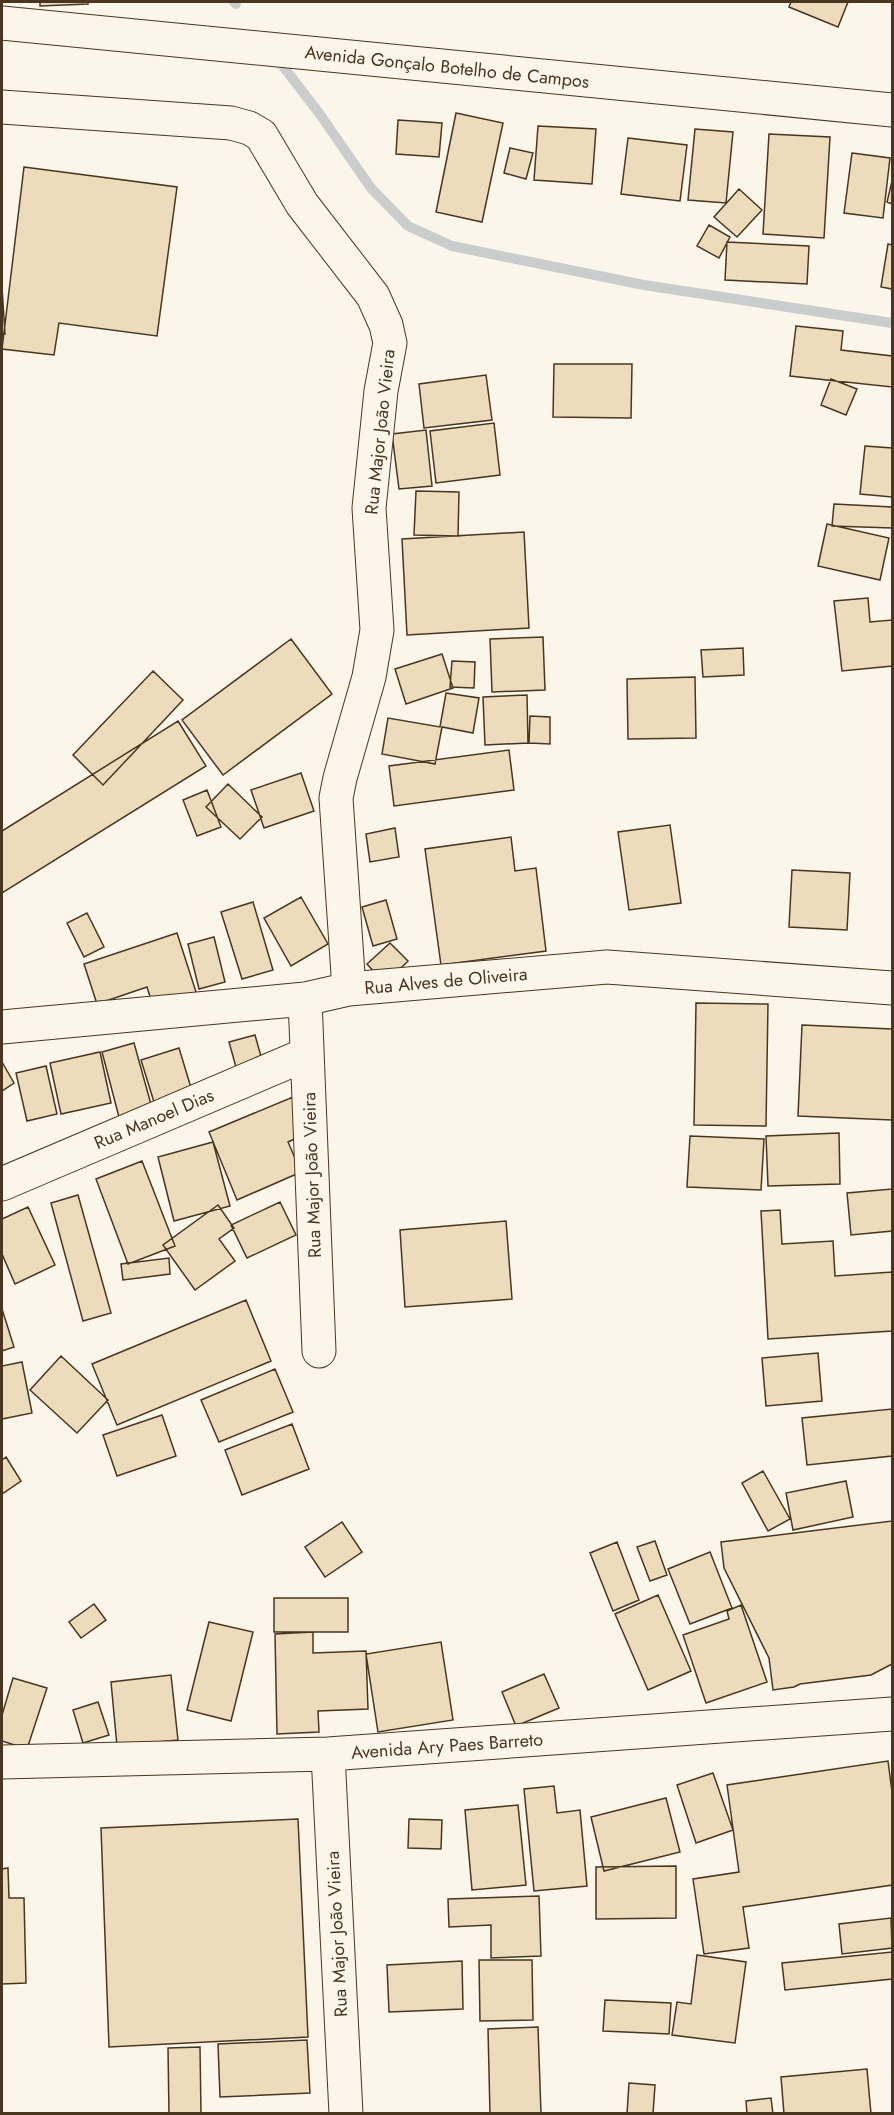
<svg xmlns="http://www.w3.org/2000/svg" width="894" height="2115" viewBox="0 0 894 2115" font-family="Jost,sans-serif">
<rect width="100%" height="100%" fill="#fbf6e9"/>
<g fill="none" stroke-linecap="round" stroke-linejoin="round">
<path stroke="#c9cecd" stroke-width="10" d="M 234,2 L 236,4
M 279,61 L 319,113 L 371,188 L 408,226 L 452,246 L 644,285 L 892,323"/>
</g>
<path fill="#ecdcbc" stroke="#4a3520" stroke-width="1.5" d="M 40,2 L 88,2 L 88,4 L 40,6 Z
M 791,2 L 848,2 L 838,27 L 789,7 Z
M 456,113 L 503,123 L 482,222 L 436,212 Z
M 398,120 L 442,123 L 439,157 L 396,154 Z
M 538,126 L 596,129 L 592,184 L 534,180 Z
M 695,129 L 733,132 L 726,203 L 688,200 Z
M 769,134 L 830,137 L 824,238 L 763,234 Z
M 628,138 L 687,145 L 680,201 L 621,194 Z
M 510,148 L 533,153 L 526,179 L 504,173 Z
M 852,153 L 890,158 L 883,218 L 844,213 Z
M 24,167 L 177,187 L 157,336 L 59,323 L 54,355 L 2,349 Z
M 892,181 L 892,204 L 887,202 Z
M 739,189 L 762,210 L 737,237 L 714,217 Z
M 709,225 L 730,237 L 719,258 L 697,246 Z
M 727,242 L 809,246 L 807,284 L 725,280 Z
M 888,244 L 892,245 L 892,289 L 881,287 Z
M 2,287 L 5,334 L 2,334 Z
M 796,326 L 843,331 L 841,350 L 892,356 L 892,387 L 790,376 Z
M 554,364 L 632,364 L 631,418 L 553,417 Z
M 486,375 L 492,420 L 424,428 L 419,384 Z
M 831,379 L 857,389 L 846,415 L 821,405 Z
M 494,423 L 500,475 L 436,483 L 430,431 Z
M 426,430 L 432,486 L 399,489 L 392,434 Z
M 865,446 L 892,448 L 892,497 L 860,494 Z
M 416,491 L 459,492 L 458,536 L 414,535 Z
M 834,504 L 892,507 L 892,528 L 832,526 Z
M 827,524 L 889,538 L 880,580 L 818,566 Z
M 524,532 L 529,628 L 407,635 L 402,539 Z
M 868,598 L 870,622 L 892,620 L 892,666 L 842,671 L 834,601 Z
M 543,637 L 545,690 L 492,692 L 490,639 Z
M 291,639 L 332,694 L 223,775 L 182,720 Z
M 743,648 L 744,675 L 703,677 L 701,650 Z
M 442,654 L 453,688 L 406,704 L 395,669 Z
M 452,661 L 475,662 L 474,688 L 450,687 Z
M 153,671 L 183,700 L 103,785 L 73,755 Z
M 695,677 L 696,738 L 628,739 L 627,679 Z
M 446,693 L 479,698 L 473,733 L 442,727 L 435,764 L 382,754 L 388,718 L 440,727 Z
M 527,695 L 528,743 L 485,745 L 483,697 Z
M 530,716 L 550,717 L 550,744 L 529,743 Z
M 178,721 L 206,766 L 2,893 L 2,831 Z
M 509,750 L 514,790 L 394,806 L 389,766 Z
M 301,773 L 314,811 L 264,828 L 251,790 Z
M 228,784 L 262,817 L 240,839 L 206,807 Z
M 207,790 L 221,827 L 197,836 L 183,800 Z
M 670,825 L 681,903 L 629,910 L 618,832 Z
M 395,828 L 399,857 L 370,862 L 366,834 Z
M 511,837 L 515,871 L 536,868 L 546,951 L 441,965 L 425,849 Z
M 792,870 L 850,873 L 847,930 L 789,927 Z
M 301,897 L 328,944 L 291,966 L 264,918 Z
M 386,900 L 397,939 L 373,946 L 362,907 Z
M 253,902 L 273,970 L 242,979 L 221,912 Z
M 87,913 L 104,947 L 84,957 L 67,923 Z
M 177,933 L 197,995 L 154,1009 L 147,987 L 97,1004 L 84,964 Z
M 214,937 L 225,982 L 199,989 L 188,944 Z
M 390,943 L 408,961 L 385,984 L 367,964 Z
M 696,1003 L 768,1004 L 766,1126 L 694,1125 Z
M 802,1025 L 892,1029 L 892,1120 L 798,1116 Z
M 255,1035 L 262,1060 L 236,1067 L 229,1042 Z
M 134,1043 L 152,1108 L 119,1117 L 102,1052 Z
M 179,1048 L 192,1091 L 154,1102 L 141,1060 Z
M 100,1052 L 111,1103 L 61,1114 L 50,1063 Z
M 2,1062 L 14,1083 L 2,1091 Z
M 46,1066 L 57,1114 L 27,1121 L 16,1073 Z
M 293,1097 L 308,1133 L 288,1142 L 301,1172 L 237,1200 L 209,1132 Z
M 839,1133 L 840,1184 L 768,1186 L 766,1136 Z
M 690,1136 L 764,1139 L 761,1190 L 687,1187 Z
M 213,1142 L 230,1206 L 174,1221 L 158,1157 Z
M 142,1161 L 175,1246 L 128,1264 L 96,1179 Z
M 892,1189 L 892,1231 L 851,1235 L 847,1193 Z
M 78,1195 L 111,1313 L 83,1321 L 51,1203 Z
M 280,1202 L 296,1235 L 247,1258 L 231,1225 Z
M 218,1205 L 234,1228 L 219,1239 L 235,1261 L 195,1290 L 163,1245 Z
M 28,1207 L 55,1265 L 15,1284 L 2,1254 L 2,1219 Z
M 780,1210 L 782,1244 L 833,1241 L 835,1276 L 892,1272 L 892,1331 L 768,1339 L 761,1211 Z
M 506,1221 L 512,1299 L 405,1307 L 400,1230 Z
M 169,1258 L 170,1274 L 123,1280 L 121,1264 Z
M 246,1300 L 271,1361 L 117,1425 L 92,1364 Z
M 2,1309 L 14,1347 L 2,1351 Z
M 818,1353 L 822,1401 L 766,1406 L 762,1358 Z
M 61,1356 L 108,1400 L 77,1433 L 30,1390 Z
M 22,1362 L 32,1413 L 2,1419 L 2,1366 Z
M 275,1369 L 293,1412 L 219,1442 L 201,1400 Z
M 892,1409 L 892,1456 L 807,1465 L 802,1418 Z
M 162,1415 L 176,1456 L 117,1476 L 103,1435 Z
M 292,1424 L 309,1469 L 242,1495 L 225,1450 Z
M 6,1457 L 21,1481 L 2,1494 L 2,1460 Z
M 763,1471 L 790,1519 L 768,1531 L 742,1483 Z
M 846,1481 L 853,1517 L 793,1530 L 786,1493 Z
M 892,1521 L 892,1664 L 871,1675 L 800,1684 L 794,1687 L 773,1690 L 769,1658 L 724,1568 L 721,1542 Z
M 342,1522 L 362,1552 L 325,1577 L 305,1547 Z
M 655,1541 L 667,1575 L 650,1581 L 637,1547 Z
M 617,1542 L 639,1600 L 613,1611 L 590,1553 Z
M 710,1552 L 732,1608 L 690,1624 L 668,1569 Z
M 658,1595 L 691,1671 L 648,1690 L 615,1614 Z
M 274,1598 L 348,1598 L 348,1632 L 274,1632 Z
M 94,1604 L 106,1620 L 81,1638 L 69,1622 Z
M 741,1605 L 767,1682 L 706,1703 L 683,1635 L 729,1619 L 727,1611 Z
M 209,1622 L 253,1632 L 231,1721 L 187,1710 Z
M 313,1632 L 313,1653 L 366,1651 L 368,1709 L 318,1711 L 319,1732 L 277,1734 L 275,1634 Z
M 441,1642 L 453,1720 L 378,1732 L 366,1654 Z
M 544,1674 L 559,1708 L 516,1726 L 502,1692 Z
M 171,1675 L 178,1740 L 117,1746 L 111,1682 Z
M 13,1678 L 47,1688 L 27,1749 L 2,1741 L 2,1715 Z
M 98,1702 L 109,1735 L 83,1743 L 73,1710 Z
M 888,1761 L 892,1792 L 892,1885 L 743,1907 L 749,1948 L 704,1954 L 693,1879 L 739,1872 L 727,1785 Z
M 713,1773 L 733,1830 L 696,1843 L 677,1785 Z
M 554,1786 L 557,1813 L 580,1810 L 587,1886 L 534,1891 L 524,1789 Z
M 666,1798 L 680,1852 L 604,1871 L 591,1817 Z
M 518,1805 L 526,1885 L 472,1890 L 465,1810 Z
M 298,1819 L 308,2037 L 109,2047 L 101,1828 Z
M 409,1819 L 442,1820 L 441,1849 L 408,1848 Z
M 676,1866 L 676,1918 L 596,1919 L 596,1867 Z
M 8,1868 L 9,1898 L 24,1898 L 26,1983 L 2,1984 L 2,1869 Z
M 539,1896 L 541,1956 L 491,1958 L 491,1925 L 449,1927 L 448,1899 Z
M 891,1918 L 892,1948 L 842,1954 L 839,1924 Z
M 892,1952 L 892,1979 L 785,1990 L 782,1963 Z
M 697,1955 L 746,1962 L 735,2043 L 672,2035 L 677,2002 L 691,2004 Z
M 479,1960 L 532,1960 L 533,2020 L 480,2021 Z
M 462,1961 L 463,2009 L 389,2012 L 387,1965 Z
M 605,2000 L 671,2003 L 669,2034 L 603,2031 Z
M 538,2027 L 541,2114 L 490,2114 L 488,2029 Z
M 307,2040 L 310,2093 L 220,2097 L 218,2044 Z
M 200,2047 L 201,2114 L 169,2114 L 168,2048 Z
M 867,2069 L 871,2114 L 784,2114 L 781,2077 Z
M 629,2083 L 655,2085 L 653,2114 L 627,2114 Z
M 771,2098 L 773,2114 L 747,2114 L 746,2101 Z"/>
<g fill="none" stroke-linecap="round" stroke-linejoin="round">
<g stroke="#4a3520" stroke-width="35">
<path id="minor" d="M 2,23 L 892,110
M 2,107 L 231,123 L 249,128 L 261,135 L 302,204 L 373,296 L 386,325 L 390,343 L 381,391 L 369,508 L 377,630 L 369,677 L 340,778 L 336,798 L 349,989
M 305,999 L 319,1351
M 2,1027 L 305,999 L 349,989 L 607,967 L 892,988
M 2,1184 L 307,1054
M 328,1754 L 346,2114
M 2,1762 L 328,1754 L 892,1714"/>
</g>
<use href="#minor" stroke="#fbf6e9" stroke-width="33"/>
</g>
<g text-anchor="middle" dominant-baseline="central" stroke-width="4.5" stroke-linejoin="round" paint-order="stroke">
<g font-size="18" fill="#4a3520" stroke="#fbf6e9">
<text transform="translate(447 67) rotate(6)">Avenida Gonçalo Botelho de Campos</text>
<text transform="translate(380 432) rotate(-84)">Rua Major João Vieira</text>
<text transform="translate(446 981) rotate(-5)">Rua Alves de Oliveira</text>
<text transform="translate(154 1119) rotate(-23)">Rua Manoel Dias</text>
<text transform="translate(312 1175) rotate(-92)">Rua Major João Vieira</text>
<text transform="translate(447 1746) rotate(-4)">Avenida Ary Paes Barreto</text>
<text transform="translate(337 1934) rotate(-93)">Rua Major João Vieira</text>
</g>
</g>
<rect width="894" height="2115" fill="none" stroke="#4a3520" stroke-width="6"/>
</svg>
